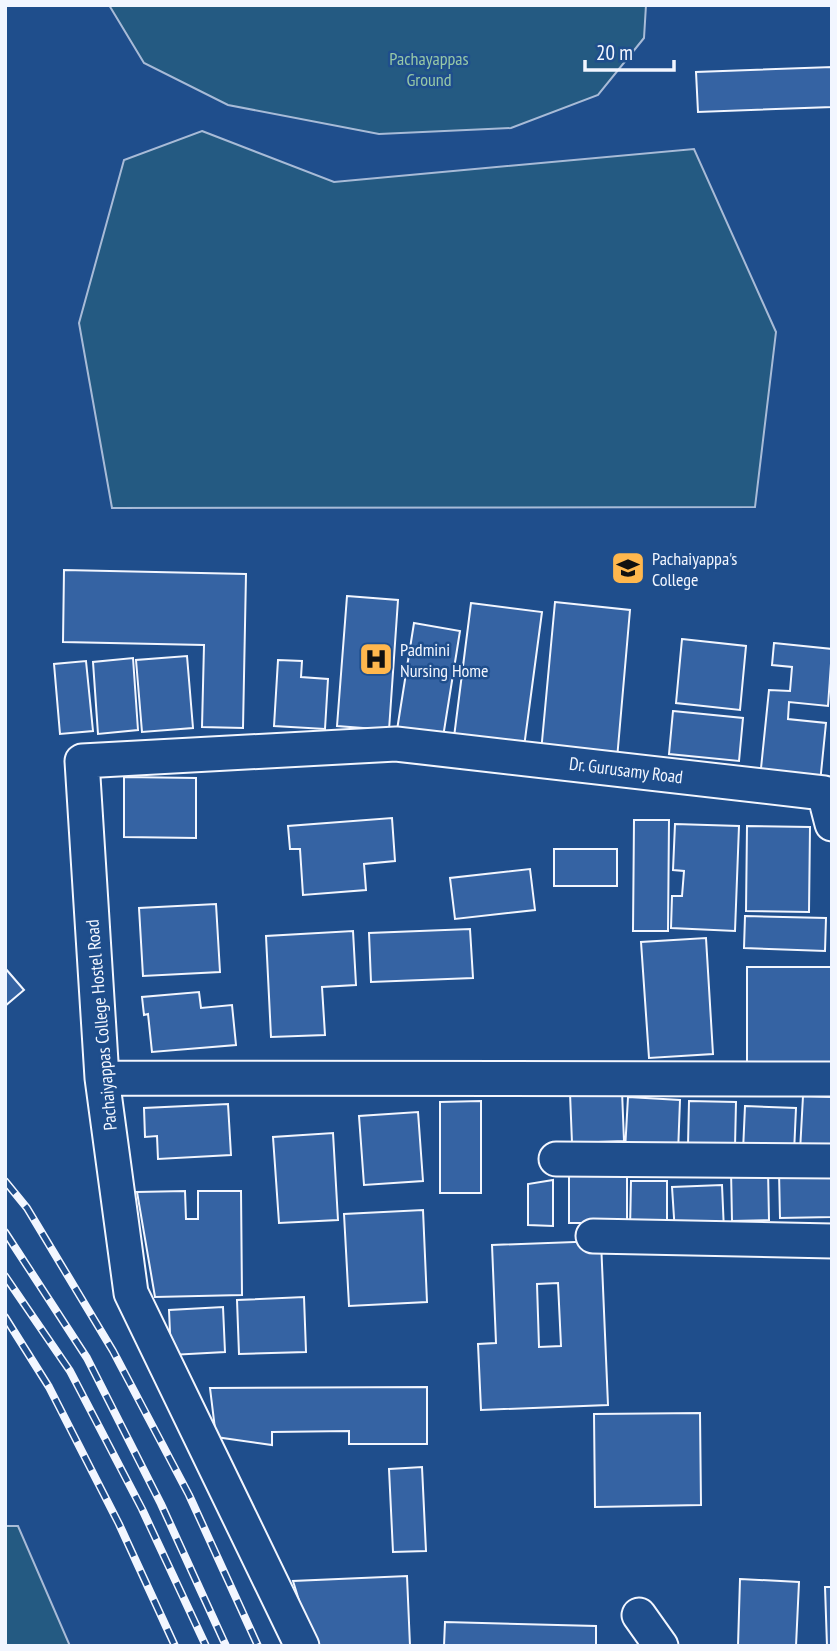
<svg xmlns="http://www.w3.org/2000/svg" width="837" height="1651" viewBox="0 0 837 1651" font-family="'PT Sans Narrow',sans-serif">
<rect width="100%" height="100%" fill="#1f4e8c"/>
<path fill="#245a82" stroke="#a8bbd7" stroke-width="2" d="M 109,5 L 646,5 L 644,38 L 598,95 L 511,128 L 379,134 L 228,105 L 144,63 Z
M 202,131 L 334,182 L 694,149 L 776,332 L 755,507 L 112,508 L 79,323 L 124,160 Z
M 5,1526 L 18,1526 L 70,1646 L 5,1646 Z"/>
<path fill="#3563a3" stroke="#f2f6ff" stroke-width="2" fill-rule="evenodd" d="M 832,67 L 832,107 L 698,112 L 696,72 Z
M 64,570 L 246,574 L 243,728 L 202,727 L 204,645 L 63,642 Z
M 347,596 L 398,600 L 389,730 L 337,726 Z
M 555,602 L 630,610 L 617,759 L 541,752 Z
M 471,603 L 542,612 L 524,747 L 454,737 Z
M 414,623 L 460,631 L 443,737 L 397,730 Z
M 682,639 L 746,646 L 740,710 L 676,703 Z
M 774,643 L 832,649 L 828,706 L 789,702 L 788,719 L 826,723 L 820,783 L 760,778 L 769,690 L 790,691 L 792,667 L 772,665 Z
M 187,656 L 193,728 L 142,732 L 136,660 Z
M 133,658 L 138,730 L 98,734 L 93,662 Z
M 278,660 L 302,661 L 301,677 L 328,679 L 325,729 L 274,726 Z
M 86,661 L 93,731 L 60,734 L 54,664 Z
M 673,711 L 743,718 L 739,761 L 669,754 Z
M 124,777 L 196,778 L 196,838 L 124,837 Z
M 392,818 L 395,861 L 364,864 L 366,890 L 303,895 L 300,849 L 290,849 L 288,826 Z
M 634,820 L 669,820 L 668,931 L 633,931 Z
M 675,824 L 739,826 L 735,931 L 671,928 L 672,896 L 682,896 L 684,871 L 673,870 Z
M 747,826 L 810,827 L 809,912 L 746,911 Z
M 554,849 L 617,849 L 617,886 L 554,886 Z
M 530,869 L 535,910 L 455,919 L 450,878 Z
M 216,904 L 220,972 L 143,976 L 139,908 Z
M 745,916 L 826,918 L 825,951 L 744,948 Z
M 470,929 L 473,978 L 371,982 L 369,933 Z
M 353,931 L 356,985 L 322,987 L 325,1035 L 271,1037 L 266,936 Z
M 706,938 L 713,1054 L 649,1058 L 641,942 Z
M 747,967 L 832,967 L 832,1067 L 747,1066 Z
M 5,968 L 24,990 L 5,1006 Z
M 199,992 L 201,1008 L 232,1005 L 236,1045 L 152,1052 L 148,1014 L 144,1015 L 142,997 Z
M 622,1091 L 624,1141 L 572,1143 L 570,1093 Z
M 803,1096 L 832,1097 L 832,1153 L 800,1151 Z
M 628,1097 L 680,1100 L 678,1153 L 625,1151 Z
M 481,1101 L 481,1193 L 440,1193 L 440,1102 Z
M 689,1101 L 736,1102 L 735,1147 L 688,1146 Z
M 228,1104 L 231,1155 L 158,1159 L 157,1136 L 145,1137 L 144,1108 Z
M 745,1106 L 796,1108 L 794,1153 L 743,1151 Z
M 418,1112 L 423,1181 L 364,1185 L 359,1116 Z
M 333,1133 L 338,1220 L 279,1223 L 273,1137 Z
M 768,1169 L 769,1220 L 732,1221 L 731,1170 Z
M 569,1170 L 627,1170 L 627,1223 L 569,1223 Z
M 832,1171 L 832,1217 L 780,1218 L 779,1172 Z
M 553,1180 L 553,1226 L 528,1225 L 528,1184 Z
M 631,1181 L 667,1181 L 667,1229 L 630,1229 Z
M 722,1185 L 724,1231 L 675,1233 L 672,1187 Z
M 185,1191 L 186,1219 L 198,1219 L 198,1191 L 241,1191 L 242,1295 L 155,1297 L 137,1192 Z
M 423,1210 L 427,1302 L 349,1306 L 344,1214 Z
M 601,1241 L 608,1405 L 481,1410 L 478,1344 L 496,1343 L 492,1245 ZM 558,1283 L 561,1346 L 539,1347 L 537,1284 Z
M 304,1297 L 306,1352 L 239,1354 L 237,1300 Z
M 223,1307 L 225,1352 L 171,1355 L 169,1310 Z
M 427,1387 L 427,1444 L 349,1444 L 349,1431 L 272,1432 L 272,1445 L 216,1437 L 210,1388 Z
M 700,1413 L 701,1505 L 595,1507 L 594,1414 Z
M 422,1467 L 426,1551 L 393,1552 L 389,1469 Z
M 407,1576 L 410,1646 L 313,1646 L 293,1581 Z
M 740,1579 L 799,1582 L 796,1646 L 738,1646 Z
M 825,1587 L 832,1587 L 832,1646 L 827,1646 Z
M 445,1622 L 596,1626 L 596,1646 L 444,1646 Z"/>
<g fill="none" stroke-linecap="round" stroke-linejoin="round">
<g stroke="#f2f6ff" stroke-width="37">
<path id="minor" d="M 102,1078 L 832,1079
M 556,1159 L 832,1161
M 593,1236 L 832,1241
M 639,1615 L 661,1646
M 302,1646 L 131,1293 L 102,1078 L 82,761 L 396,744 L 824,793 L 832,824"/>
</g>
<use href="#minor" stroke="#1f4e8c" stroke-width="33"/>
<g stroke="#f2f6ff" stroke-width="8">
<path id="rail" d="M 5,1181 L 27,1208 L 113,1351 L 189,1495 L 258,1646
M 5,1232 L 87,1358 L 161,1504 L 226,1646
M 5,1276 L 70,1371 L 142,1509 L 206,1646
M 5,1317 L 49,1387 L 119,1524 L 175,1646"/>
</g>
<use href="#rail" stroke="#1f4e8c" stroke-width="5" stroke-dasharray="16" stroke-linecap="butt"/>
</g>
<defs>
<g id="university-square" transform="scale(1.75)"><rect x="-9" y="-9" width="18" height="18" rx="4" fill="#ffb74d" stroke="#1f4e8c"/><path d="M0-5L7-2L0 1L-7-2ZM-4 1L0 2.5L4 1V4Q0 6-4 4Z" fill="#111"/></g>
<g id="hospital-square" transform="scale(1.75)"><rect x="-9" y="-9" width="18" height="18" rx="4" fill="#ffb74d" stroke="#1f4e8c"/><path d="M-5-5h3v3.5h4V-5h3V5h-3V1.5h-4V5h-3Z" fill="#111"/></g>
</defs>
<g fill-rule="evenodd">
<use href="#university-square" x="628" y="568"/>
<use href="#hospital-square" x="376" y="659"/>
</g>
<g text-anchor="middle" dominant-baseline="central" stroke-width="5" stroke-linejoin="round" paint-order="stroke">
<g font-size="18" fill="#97c8a6" stroke="#1f4e8c">
<text x="429" y="58">Pachayappas<tspan x="429" dy="21">Ground</tspan></text>
</g>
<g font-size="18" fill="#f2f6ff" stroke="#1f4e8c" text-anchor="start">
<text x="652" y="558">Pachaiyappa's<tspan x="652" dy="21">College</tspan></text>
<text x="400" y="649">Padmini<tspan x="400" dy="21">Nursing Home</tspan></text>
</g>
<g font-size="18" fill="#f2f6ff" stroke="#1f4e8c">
<text transform="translate(626 770) rotate(7)">Dr. Gurusamy Road</text>
<text transform="translate(101 1025) rotate(-95)">Pachaiyappas College Hostel Road</text>
</g>
</g>
<rect width="837" height="1651" fill="none" stroke="#f2f6ff" stroke-width="14"/>
<path d="M585 60v10h89v-10" fill="none" stroke="#f2f6ff" stroke-width="3.5"/>
<text x="596" y="60" font-size="21" fill="#f2f6ff" stroke="#1f4e8c" stroke-width="5" paint-order="stroke">20 m</text>
</svg>
